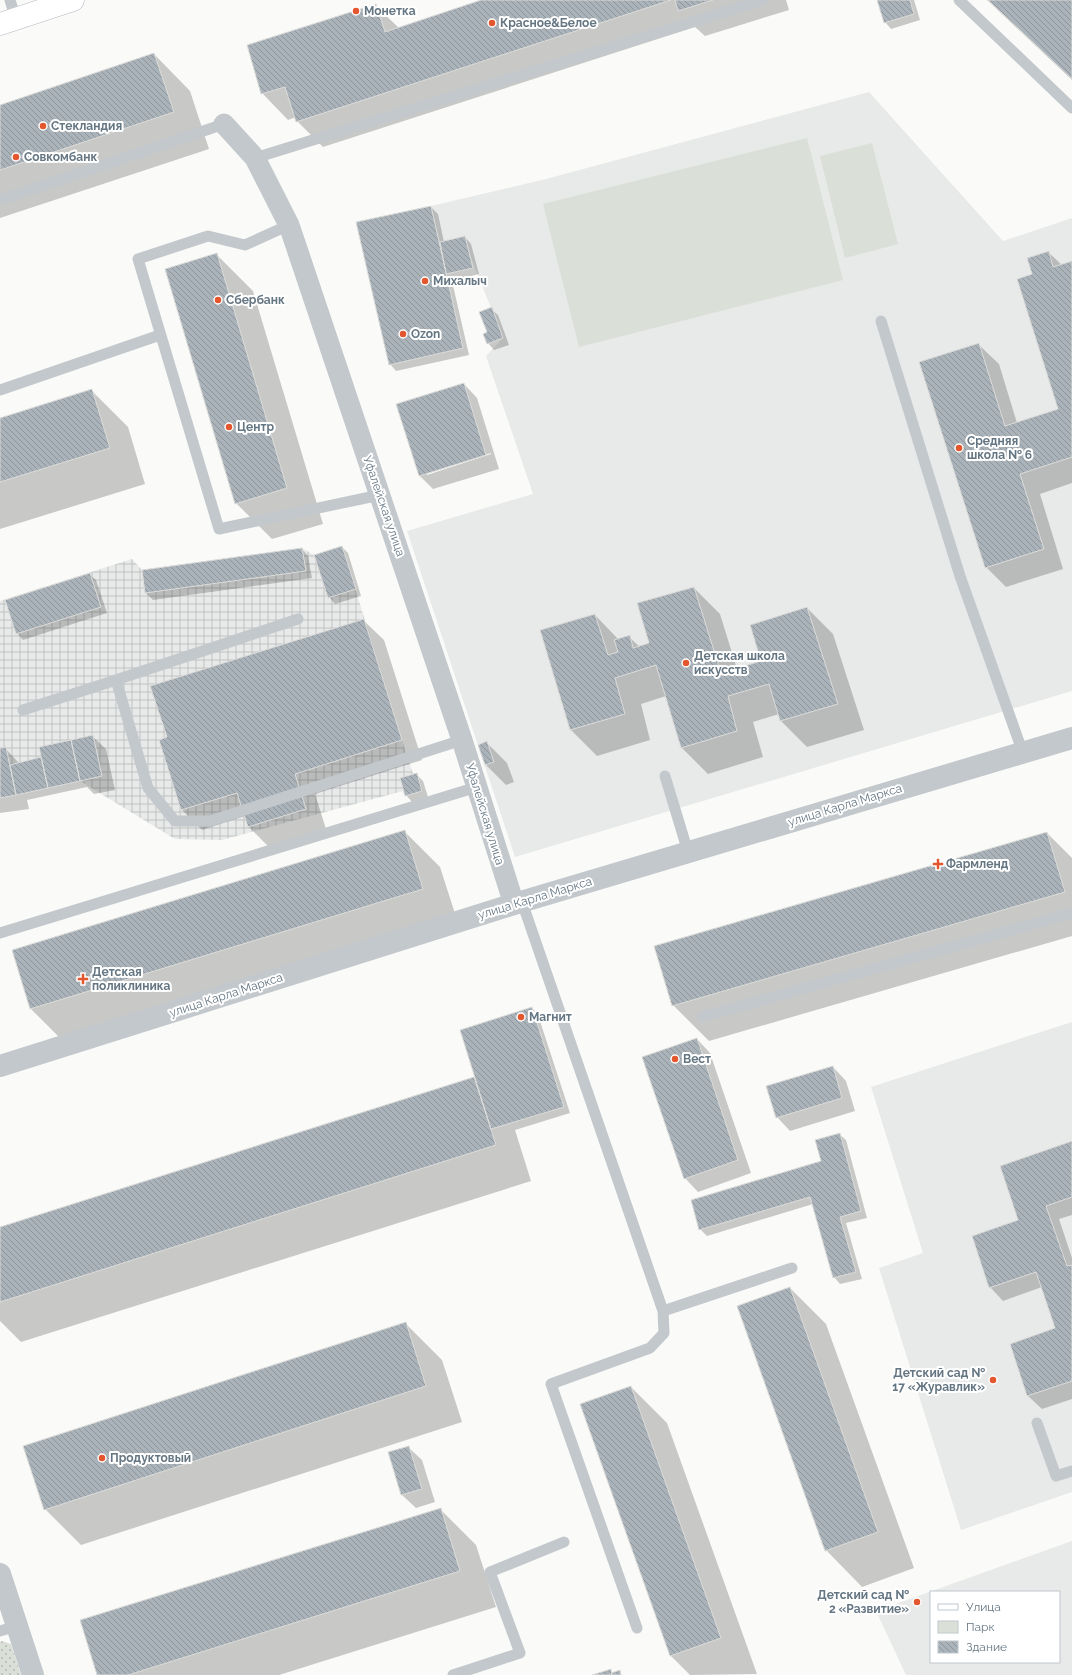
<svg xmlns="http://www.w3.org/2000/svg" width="1072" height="1675" viewBox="0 0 1072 1675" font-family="Raleway,sans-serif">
<defs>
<pattern id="industrial-grid" width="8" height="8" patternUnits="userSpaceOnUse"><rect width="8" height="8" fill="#e8e9e9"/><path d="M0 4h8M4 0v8" fill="none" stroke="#c0c1c2"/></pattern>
<pattern id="grass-dots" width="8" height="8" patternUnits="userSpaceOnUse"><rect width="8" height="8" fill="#dadfd7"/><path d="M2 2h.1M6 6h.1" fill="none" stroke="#b4b9b4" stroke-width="1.8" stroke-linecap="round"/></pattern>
<pattern id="building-back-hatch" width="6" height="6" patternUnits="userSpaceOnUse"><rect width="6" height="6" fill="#aab3b9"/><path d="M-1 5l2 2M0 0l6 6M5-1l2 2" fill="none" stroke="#8e969c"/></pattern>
</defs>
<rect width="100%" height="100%" fill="#fafaf8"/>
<path fill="#e8e9e9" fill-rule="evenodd" d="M 869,92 L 1003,241 L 1072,218 L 1072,691 L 515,857 L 407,531 L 533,494 L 486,356 L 503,338 L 471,258 L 465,236 L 440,242 L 431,206 L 546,179 Z
M 1072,1022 L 1072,1492 L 961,1530 L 879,1268 L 923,1253 L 871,1087 Z
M 1072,1541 L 1072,1675 L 906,1675 L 876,1611 ZM 931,1592 L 1059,1592 L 1059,1662 L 931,1662 Z"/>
<path fill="url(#industrial-grid)" d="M 342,546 L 402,740 L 413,774 L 417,773 L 422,791 L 405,796 L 403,791 L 222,840 L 175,839 L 80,781 L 0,798 L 0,601 L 132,559 L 142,570 L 302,548 L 314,555 Z"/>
<path fill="url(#grass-dots)" d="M 2,1641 L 11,1644 L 21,1675 L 0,1675 L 0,1642 Z"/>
<path fill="#dadfd7" d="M 807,138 L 843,280 L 579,347 L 543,204 Z
M 872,143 L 898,244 L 845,258 L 820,156 Z"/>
<path fill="#0003" fill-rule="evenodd" d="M 484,0 L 786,0 L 789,10 L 705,36 L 695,27 L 323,147 L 297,121 L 296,117 L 288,120 L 262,93 L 376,6 L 399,28 Z
M 878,0 L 914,0 L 920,20 L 891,29 L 885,22 Z
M 987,0 L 1072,0 L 1072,80 Z
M 154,54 L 190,91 L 209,149 L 0,218 L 0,106 Z
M 431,207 L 438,214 L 444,242 L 465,237 L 471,244 L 479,274 L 452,281 L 469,355 L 396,371 L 390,364 Z
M 1048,252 L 1062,265 L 1072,262 L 1072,483 L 1040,494 L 1063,569 L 1006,587 L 986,567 L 978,344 L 999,364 L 1017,423 L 1060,410 L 1033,275 Z
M 217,255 L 253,291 L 323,524 L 272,539 L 236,503 Z
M 491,309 L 498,315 L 509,345 L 494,350 L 488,343 Z
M 464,384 L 477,398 L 499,469 L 433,489 L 420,476 ZM 491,453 L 491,454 L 427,475 L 427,473 Z
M 92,391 L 128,427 L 145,484 L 0,529 L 0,419 Z
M 342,547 L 348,553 L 361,596 L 335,604 L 329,597 Z
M 302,549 L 308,556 L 312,578 L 153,600 L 146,593 L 143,571 Z
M 89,574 L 96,580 L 107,613 L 23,640 L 17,633 Z
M 694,588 L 720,614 L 737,669 L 763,661 L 807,608 L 833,634 L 864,730 L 807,747 L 781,721 L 779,714 L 753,722 L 763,757 L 708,774 L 682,748 L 666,696 L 641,704 L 650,740 L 597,756 L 571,730 L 541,631 L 595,615 L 619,640 L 629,637 L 640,647 L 650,644 Z
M 363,620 L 384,640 L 422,760 L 315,794 L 326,829 L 269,847 L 249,827 L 245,816 L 202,830 L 182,810 L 160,741 L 169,738 Z
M 92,736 L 106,749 L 115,790 L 94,794 L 87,787 L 27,800 L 29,809 L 0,813 L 0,749 L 5,748 L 19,763 L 42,757 Z
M 487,743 L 507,763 L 514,782 L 506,785 L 486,765 Z
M 417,775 L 423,781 L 428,797 L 412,802 L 406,795 Z
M 404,831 L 440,867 L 459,926 L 67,1045 L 31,1009 Z
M 1047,833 L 1072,858 L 1072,936 L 709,1041 L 673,1005 Z
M 532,1008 L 538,1015 L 570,1113 L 515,1130 L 531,1181 L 21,1342 L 0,1321 L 0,1228 L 474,1078 L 477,1081 Z
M 697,1039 L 710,1053 L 751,1173 L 698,1192 L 685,1178 Z
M 833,1067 L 846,1081 L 855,1111 L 790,1131 L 777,1117 Z
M 839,1134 L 846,1140 L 867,1218 L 846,1223 L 862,1279 L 840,1284 L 834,1277 L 813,1204 L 707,1236 L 700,1229 L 822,1162 Z
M 1072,1142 L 1072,1215 L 1059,1219 L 1072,1258 L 1072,1399 L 1042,1409 L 1028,1396 L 1011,1345 L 1056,1329 L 1042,1287 L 1003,1301 L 990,1287 L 1020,1221 Z
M 790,1288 L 826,1324 L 914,1568 L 862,1587 L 826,1550 Z
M 406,1324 L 442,1360 L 462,1422 L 81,1545 L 45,1509 Z
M 631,1387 L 667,1423 L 757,1674 L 690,1675 L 671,1656 L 582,1405 Z
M 408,1447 L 422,1460 L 435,1502 L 416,1508 L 402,1495 L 389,1453 Z
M 440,1509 L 476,1545 L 496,1607 L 279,1675 L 98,1675 Z"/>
<path fill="url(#building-back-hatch)" stroke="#dcdcda" d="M 481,0 L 671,0 L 296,122 L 285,87 L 261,94 L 247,45 L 376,4 L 385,32 Z
M 675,0 L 713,0 L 678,11 Z
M 877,0 L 910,0 L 914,14 L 884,23 Z
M 988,0 L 1072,0 L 1072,79 Z
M 154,53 L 174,112 L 0,170 L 0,105 Z
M 431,206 L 463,348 L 389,365 L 356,222 Z
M 465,236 L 473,268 L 446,274 L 440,242 Z
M 1049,251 L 1053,267 L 1072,261 L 1072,457 L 1020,474 L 1044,549 L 985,568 L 919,362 L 979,343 L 1005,426 L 1058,409 L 1017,279 L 1032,274 L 1027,258 Z
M 217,253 L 287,488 L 235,504 L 165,269 Z
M 492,307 L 503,338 L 487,344 L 483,334 L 487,332 L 479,312 Z
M 464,383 L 486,455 L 419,476 L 396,404 Z
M 92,389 L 110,448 L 0,482 L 0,418 Z
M 342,546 L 356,589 L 328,598 L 314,555 Z
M 302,548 L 306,571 L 145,593 L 142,570 Z
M 90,573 L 101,607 L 16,634 L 5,600 Z
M 694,587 L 721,673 L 761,661 L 750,625 L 807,607 L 838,704 L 780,721 L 769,684 L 728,696 L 737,731 L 681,748 L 656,665 L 615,678 L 625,714 L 570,730 L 540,630 L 595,614 L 608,655 L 618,652 L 614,640 L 630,635 L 633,648 L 649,643 L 637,603 Z
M 364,619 L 402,740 L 295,774 L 306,809 L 248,827 L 237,793 L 181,810 L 159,740 L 167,737 L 150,686 Z
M 93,735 L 102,776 L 80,781 L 71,740 Z
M 71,740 L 80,781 L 48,788 L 39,747 Z
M 487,741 L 494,762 L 485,765 L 478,745 Z
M 6,747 L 16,795 L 0,798 L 0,748 Z
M 41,757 L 48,788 L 16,795 L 10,765 Z
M 417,773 L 422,791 L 405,796 L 400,778 Z
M 405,830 L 423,889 L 30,1009 L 12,950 Z
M 1047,832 L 1065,892 L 672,1006 L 654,946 Z
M 532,1007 L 564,1107 L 491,1129 L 460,1030 Z
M 697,1038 L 738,1160 L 684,1179 L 642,1057 Z
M 833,1066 L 842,1098 L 776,1118 L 766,1086 Z
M 474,1077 L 496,1145 L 0,1302 L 0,1227 Z
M 840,1133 L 861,1211 L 840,1217 L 856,1272 L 833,1278 L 810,1197 L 699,1230 L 691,1200 L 821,1161 L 815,1140 Z
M 1072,1141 L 1072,1197 L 1046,1206 L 1067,1266 L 1072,1265 L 1072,1381 L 1027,1396 L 1010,1344 L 1055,1328 L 1036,1272 L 989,1288 L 972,1236 L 1018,1220 L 1000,1166 Z
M 790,1287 L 878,1532 L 825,1551 L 737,1306 Z
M 406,1322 L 426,1386 L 44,1510 L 23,1446 Z
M 631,1386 L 721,1638 L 670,1656 L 580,1404 Z
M 409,1446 L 422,1489 L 401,1495 L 388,1452 Z
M 441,1508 L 460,1571 L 128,1675 L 97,1675 L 80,1620 Z
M 611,1669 L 612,1675 L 592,1675 Z
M 620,1670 L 621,1675 L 612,1675 L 611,1673 Z"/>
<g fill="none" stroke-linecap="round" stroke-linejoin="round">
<g stroke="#b3babf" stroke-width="23">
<path id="secondary" d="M 0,24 L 73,0"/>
</g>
<path stroke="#c3c8cc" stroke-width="11" d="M 10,0 L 16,19
M 959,0 L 1072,108
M 255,158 L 763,0
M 0,200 L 224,124
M 289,225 L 245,245 L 208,236 L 138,259 L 219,529 L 380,495
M 881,321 L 960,576 L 1023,753
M 0,390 L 160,335
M 298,619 L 116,680 L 148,788 L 175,821 L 210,821 L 462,740
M 23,710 L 116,680
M 665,776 L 688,852
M 522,902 L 663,1311 L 792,1268
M 0,933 L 477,787
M 702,1017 L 1072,913
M 1037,1423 L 1056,1476 L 1072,1471
M 637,1628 L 551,1384 L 650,1348 L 664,1333 L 663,1311
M 0,1631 L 17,1626
M 453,1675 L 520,1653 L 490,1572 L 564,1542"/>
<path stroke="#c3c8cc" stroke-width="21" d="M 224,124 L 255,158 L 289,225 L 462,740 L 514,904"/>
<path stroke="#c3c8cc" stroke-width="22" d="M 0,1066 L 514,904 L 1072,738
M 0,1574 L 33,1675"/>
<use href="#secondary" stroke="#fff" stroke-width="22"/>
</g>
<g fill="#e4572e" stroke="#fff" stroke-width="1.5">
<circle cx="356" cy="11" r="4"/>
<circle cx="492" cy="23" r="4"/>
<circle cx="43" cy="126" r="4"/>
<circle cx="16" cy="157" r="4"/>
<circle cx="425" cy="281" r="4"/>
<circle cx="218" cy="300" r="4"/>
<circle cx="403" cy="334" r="4"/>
<circle cx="229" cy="427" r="4"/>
<circle cx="959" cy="448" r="4"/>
<circle cx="686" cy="663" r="4"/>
<path d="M936 858h4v4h4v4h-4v4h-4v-4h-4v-4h4z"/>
<path d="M81 973h4v4h4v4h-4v4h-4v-4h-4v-4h4z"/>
<circle cx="521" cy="1017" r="4"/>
<circle cx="675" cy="1059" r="4"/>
<circle cx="993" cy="1380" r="4"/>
<circle cx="102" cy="1458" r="4"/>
<circle cx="917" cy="1602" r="4"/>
</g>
<g text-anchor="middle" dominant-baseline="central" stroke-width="4" stroke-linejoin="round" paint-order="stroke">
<g font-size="12" font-weight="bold" fill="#657683" stroke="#fff" text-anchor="start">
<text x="364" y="11">Монетка</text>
<text x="500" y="23">Красное&amp;Белое</text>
<text x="51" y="126">Стекландия</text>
<text x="24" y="157">Совкомбанк</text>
<text x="433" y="281">Михалыч</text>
<text x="226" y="300">Сбербанк</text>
<text x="411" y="334">Ozon</text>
<text x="237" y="427">Центр</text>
<text x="967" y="441">Средняя<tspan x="967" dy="14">школа № 6</tspan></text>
<text x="694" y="656">Детская школа<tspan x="694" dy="14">искусств</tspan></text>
<text x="946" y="864">Фармленд</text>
<text x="92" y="972">Детская<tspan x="92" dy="14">поликлиника</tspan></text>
<text x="529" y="1017">Магнит</text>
<text x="683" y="1059">Вест</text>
<text x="985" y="1373" text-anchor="end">Детский сад №<tspan x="985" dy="14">17 «Журавлик»</tspan></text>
<text x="110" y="1458">Продуктовый</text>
<text x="909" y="1595" text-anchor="end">Детский сад №<tspan x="909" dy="14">2 «Развитие»</tspan></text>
</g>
<g font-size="12" fill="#657683" stroke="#fff">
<text transform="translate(384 506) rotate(71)">Уфалейская улица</text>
<text transform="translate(845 805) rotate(-17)">улица Карла Маркса</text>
<text transform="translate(485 814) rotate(73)">Уфалейская улица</text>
<text transform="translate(535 898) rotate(-17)">улица Карла Маркса</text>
<text transform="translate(226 995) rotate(-18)">улица Карла Маркса</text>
</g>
</g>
<rect x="930" y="1591" width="130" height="72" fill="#ffffff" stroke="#c1c8cd"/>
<rect x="938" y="1604" width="20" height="6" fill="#ffffff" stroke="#c1c8cd"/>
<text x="966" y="1611" font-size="12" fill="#657683">Улица</text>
<rect x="938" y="1621" width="20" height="12" fill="#dadfd7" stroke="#c1c8cd"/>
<text x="966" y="1631" font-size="12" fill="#657683">Парк</text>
<rect x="938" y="1641" width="20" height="12" fill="url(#building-back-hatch)" stroke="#c1c8cd"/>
<text x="966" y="1651" font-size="12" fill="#657683">Здание</text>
</svg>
